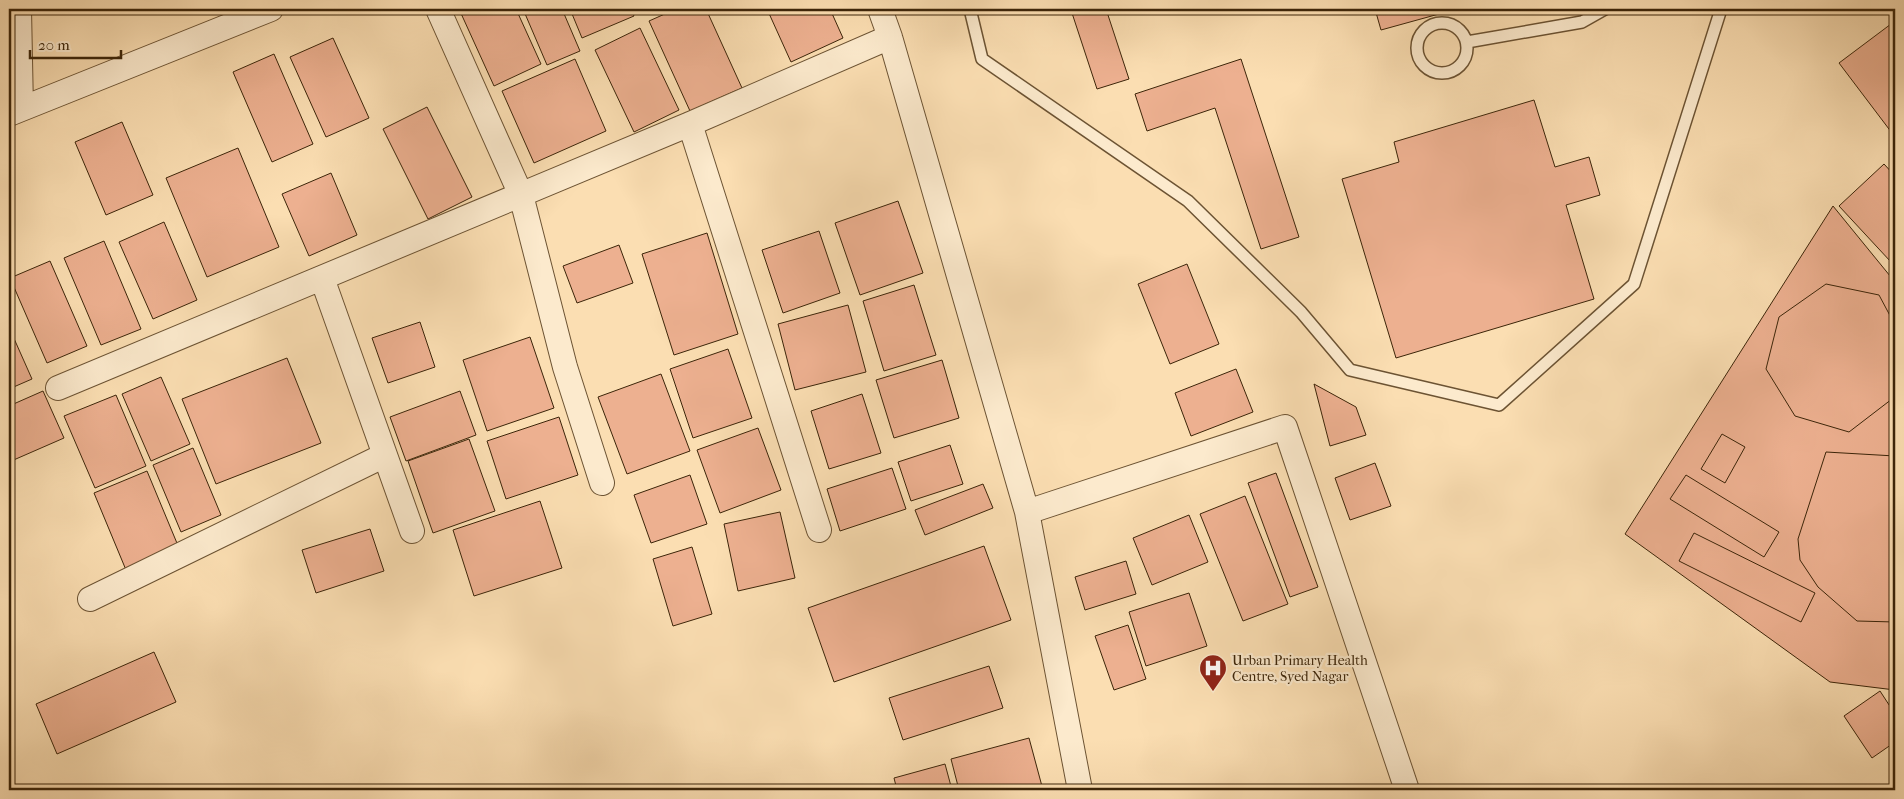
<svg xmlns="http://www.w3.org/2000/svg" width="1904" height="799" viewBox="0 0 1904 799" font-family="'IM FELL French Canon',serif">
<rect width="100%" height="100%" fill="#fbdeb2"/>
<filter id="stains"><feTurbulence type="fractalNoise" baseFrequency=".004" numOctaves="4"/><feColorMatrix values="0 0 0 0 .2 0 0 0 0 .09 0 0 0 0 .02 0 0 0 .5 -.17"/></filter>
<radialGradient id="worn" r=".72"><stop offset=".6" stop-color="#630" stop-opacity="0"/><stop offset="1" stop-color="#630" stop-opacity=".3"/></radialGradient>
<path fill="#edb090" stroke="#3c2509" d="M 459,9 L 516,9 L 541,64 L 494,86 Z
M 523,9 L 562,9 L 580,51 L 547,65 Z
M 570,9 L 631,9 L 634,16 L 582,38 Z
M 676,9 L 706,9 L 742,88 L 690,111 L 649,21 Z
M 767,9 L 830,9 L 843,38 L 791,62 Z
M 1106,9 L 1129,79 L 1097,89 L 1071,10 Z
M 1375,9 L 1457,9 L 1381,30 Z
M 1895,21 L 1895,137 L 1839,63 Z
M 640,28 L 679,110 L 634,132 L 595,50 Z
M 333,38 L 369,118 L 326,137 L 290,57 Z
M 274,54 L 313,144 L 272,162 L 233,72 Z
M 575,59 L 606,131 L 534,163 L 502,91 Z
M 1241,59 L 1299,237 L 1261,249 L 1215,108 L 1147,131 L 1135,94 Z
M 1534,100 L 1555,167 L 1589,157 L 1600,195 L 1566,205 L 1594,299 L 1396,358 L 1342,179 L 1399,162 L 1394,142 Z
M 427,107 L 472,197 L 428,219 L 383,129 Z
M 122,122 L 153,195 L 106,215 L 75,142 Z
M 238,148 L 279,247 L 207,277 L 166,178 Z
M 1884,164 L 1895,176 L 1895,258 L 1891,262 L 1839,206 Z
M 331,173 L 357,235 L 309,256 L 282,194 Z
M 898,201 L 923,273 L 860,295 L 835,223 Z
M 1833,206 L 1895,282 L 1895,690 L 1830,682 L 1625,534 Z
M 164,222 L 197,300 L 153,319 L 119,242 Z
M 819,231 L 840,293 L 783,313 L 762,250 Z
M 707,233 L 738,334 L 674,355 L 642,254 Z
M 104,241 L 141,329 L 101,345 L 64,258 Z
M 619,245 L 633,283 L 577,303 L 563,266 Z
M 50,261 L 87,346 L 47,363 L 10,278 Z
M 1187,264 L 1219,344 L 1170,364 L 1138,284 Z
M 1826,284 L 1879,295 L 1895,325 L 1895,387 L 1892,399 L 1849,432 L 1795,416 L 1766,369 L 1779,317 Z
M 914,285 L 936,355 L 884,371 L 863,301 Z
M 848,305 L 866,372 L 795,390 L 778,324 Z
M 420,322 L 435,367 L 388,383 L 372,338 Z
M 12,334 L 32,379 L 9,389 L 9,335 Z
M 530,337 L 554,408 L 487,431 L 463,360 Z
M 728,349 L 752,418 L 693,438 L 670,369 Z
M 287,358 L 321,443 L 216,484 L 182,399 Z
M 942,360 L 959,418 L 894,438 L 876,380 Z
M 1236,369 L 1253,412 L 1191,436 L 1175,393 Z
M 661,374 L 690,451 L 627,474 L 598,397 Z
M 161,377 L 190,444 L 151,461 L 122,394 Z
M 1314,384 L 1356,407 L 1366,435 L 1330,446 Z
M 43,391 L 64,438 L 9,462 L 9,406 Z
M 460,391 L 476,435 L 406,461 L 390,417 Z
M 862,394 L 881,453 L 829,469 L 811,411 Z
M 116,395 L 146,466 L 95,488 L 64,416 Z
M 559,417 L 578,475 L 506,499 L 487,441 Z
M 758,428 L 781,490 L 720,513 L 697,450 Z
M 1722,434 L 1745,447 L 1725,483 L 1701,469 Z
M 469,439 L 495,511 L 433,533 L 408,461 Z
M 950,445 L 963,484 L 911,501 L 898,462 Z
M 193,448 L 221,515 L 181,532 L 153,465 Z
M 1826,452 L 1895,456 L 1895,622 L 1857,621 L 1818,587 L 1800,560 L 1798,539 Z
M 1375,463 L 1391,506 L 1350,520 L 1335,478 Z
M 892,468 L 906,509 L 840,531 L 827,489 Z
M 147,471 L 179,548 L 126,570 L 94,493 Z
M 1276,473 L 1318,587 L 1290,597 L 1248,483 Z
M 690,475 L 707,524 L 651,543 L 634,495 Z
M 1686,475 L 1779,532 L 1764,557 L 1670,499 Z
M 983,484 L 993,508 L 925,535 L 915,510 Z
M 1245,496 L 1288,604 L 1243,621 L 1200,514 Z
M 540,501 L 562,568 L 474,596 L 453,530 Z
M 780,512 L 795,578 L 738,591 L 724,524 Z
M 1189,515 L 1208,562 L 1152,585 L 1133,538 Z
M 370,529 L 384,571 L 316,593 L 302,550 Z
M 1694,533 L 1815,593 L 1801,622 L 1679,561 Z
M 984,546 L 1011,620 L 834,682 L 808,608 Z
M 692,547 L 712,614 L 673,626 L 653,559 Z
M 1126,561 L 1136,594 L 1085,610 L 1075,577 Z
M 1189,593 L 1207,646 L 1146,666 L 1129,612 Z
M 1128,625 L 1146,679 L 1114,690 L 1095,636 Z
M 154,652 L 176,702 L 57,754 L 36,704 Z
M 989,666 L 1003,708 L 903,740 L 889,698 Z
M 1880,691 L 1895,714 L 1895,742 L 1872,758 L 1844,716 Z
M 1029,738 L 1043,790 L 959,790 L 951,759 Z
M 945,764 L 952,790 L 897,790 L 894,778 Z"/>
<g fill="none" stroke-linecap="round" stroke-linejoin="round">
<g stroke="#6c5333" stroke-width="14">
<path id="lane" d="M 970,9 L 982,59 L 1188,201 L 1301,312 L 1350,370 L 1499,405 L 1634,284 L 1721,9
M1417 48a25 25 0 1 1 50 0a25 25 0 1 1-50 0Z
M 1467,42 L 1582,22 L 1605,9"/>
</g>
<g stroke="#6c5333" stroke-width="26">
<path id="street" d="M 19,9 L 21,109
M 438,9 L 521,195 L 565,367 L 602,483
M 880,9 L 890,37 L 1027,512 L 1080,790
M 9,114 L 271,9
M 690,124 L 819,530
M 322,278 L 412,531
M 58,388 L 690,124 L 890,37
M 1027,512 L 1285,427 L 1407,790
M 90,599 L 385,455"/>
</g>
<use href="#lane" stroke="#fceacd" stroke-width="11"/>
<use href="#street" stroke="#fceacd" stroke-width="24"/>
</g>
<defs>
<g id="hospital-pin" transform="scale(1.4375)"><path d="M0 17L-7.5 6A9.5 9.5 0 1 1 7.5 6Z" fill="#8f2418" stroke="#fceacd"/><path d="M-5-5h3v3.5h4V-5h3V5h-3V1.5h-4V5h-3Z" fill="#fff"/></g>
</defs>
<g fill-rule="evenodd">
<use href="#hospital-pin" x="1213" y="668"/>
</g>
<g text-anchor="middle" dominant-baseline="central" stroke-width="4.5" stroke-linejoin="round" paint-order="stroke">
<g font-size="14" fill="#3c2509" stroke="#fceacd" text-anchor="start">
<text x="1232" y="660">Urban Primary Health<tspan x="1232" dy="16">Centre, Syed Nagar</tspan></text>
</g>
</g>
<rect width="1904" height="799" fill="none" stroke="#fbdeb2" stroke-width="30"/>
<rect x="10" y="10" width="1884" height="779" fill="none" stroke="#3c2509" stroke-width="2.5"/>
<rect x="15" y="15" width="1874" height="769" fill="none" stroke="#3c2509"/>
<path d="M30 50v8h91v-8" fill="none" stroke="#3c2509" stroke-width="2.5"/>
<text x="38" y="50" font-size="15" fill="#3c2509" stroke="#fceacd" stroke-width="4" paint-order="stroke">20 m</text>
<rect width="100%" height="100%" filter="url(#stains)"/>
<rect width="100%" height="100%" fill="url(#worn)"/>
</svg>
